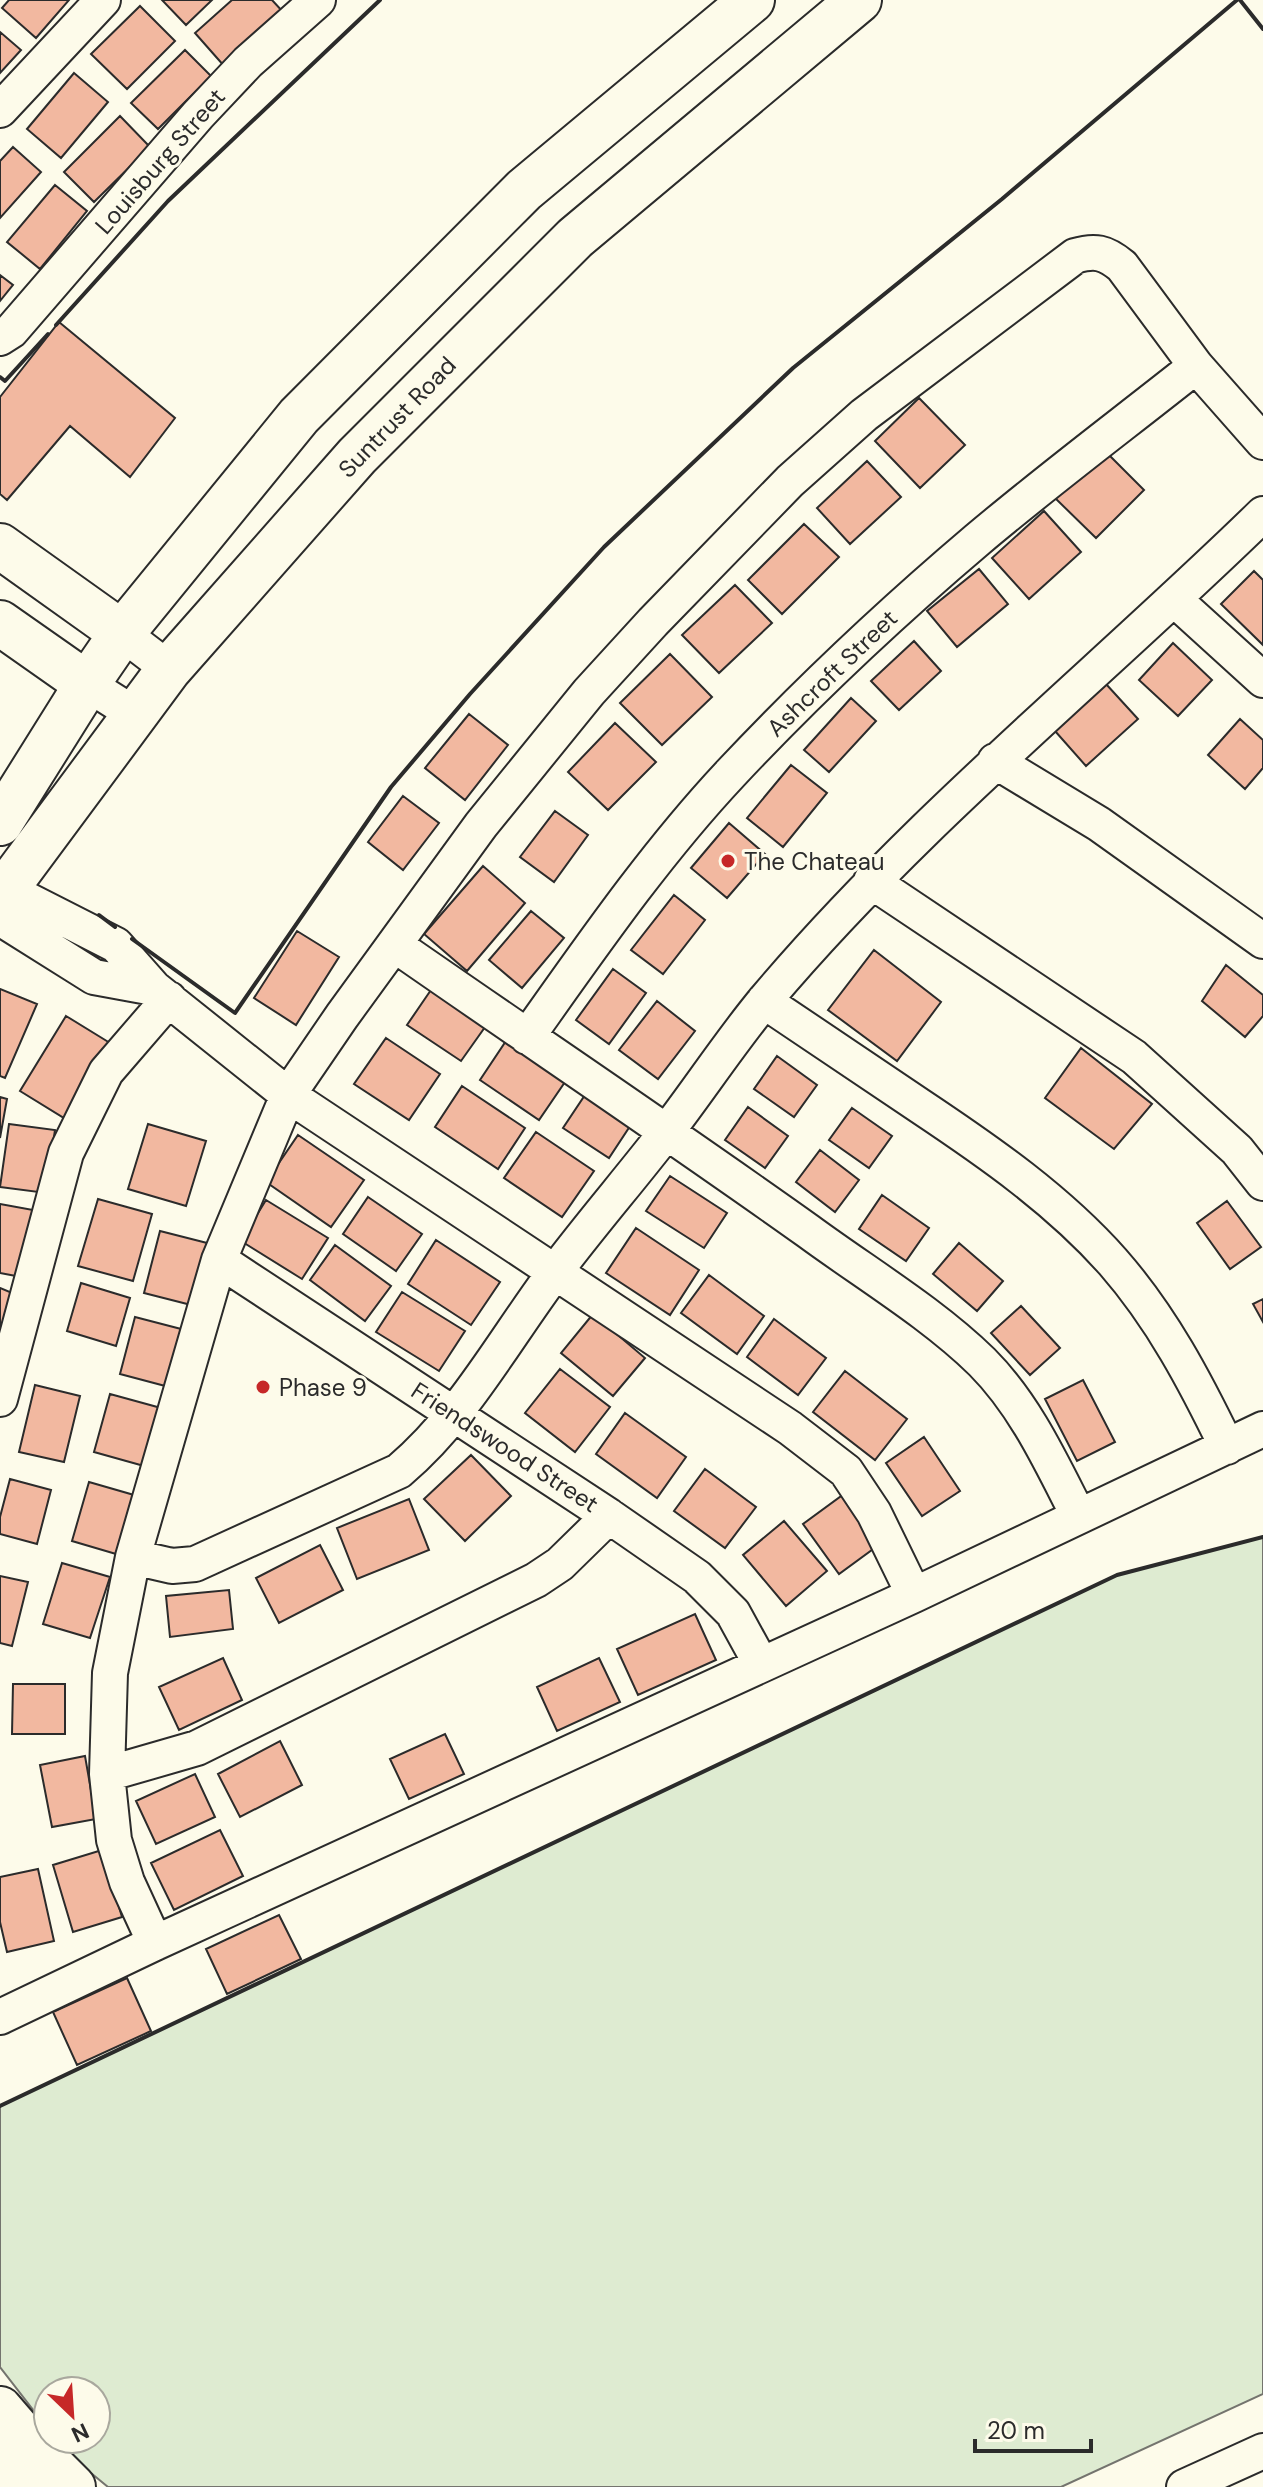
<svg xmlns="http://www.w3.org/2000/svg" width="1263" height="2487" viewBox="0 0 1263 2487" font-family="'DM Sans',sans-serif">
<rect width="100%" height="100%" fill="#fdfbea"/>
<path fill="#deebd1" stroke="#74746e" stroke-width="2" d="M 1263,1537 L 1263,2394 L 1061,2487 L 108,2487 L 80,2464 L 57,2439 L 96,2439 L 96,2391 L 48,2391 L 48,2429 L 0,2367 L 0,2106 L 1117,1575 Z"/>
<path fill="#f2b8a0" stroke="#2b2b2b" stroke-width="2" d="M 9,0 L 69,0 L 36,38 L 2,8 Z
M 162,0 L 212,0 L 186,25 Z
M 232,0 L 272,0 L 284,13 L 225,67 L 195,33 Z
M 140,6 L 175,41 L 127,89 L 91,54 Z
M 0,32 L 21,50 L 0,73 Z
M 185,50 L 211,76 L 158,129 L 131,103 Z
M 74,73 L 108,102 L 61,158 L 27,129 Z
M 120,116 L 150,147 L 94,202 L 64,172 Z
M 13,147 L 41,172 L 0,218 L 0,161 Z
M 55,185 L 87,211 L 40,269 L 7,242 Z
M 0,275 L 13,285 L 0,301 Z
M 59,322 L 175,418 L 130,477 L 70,426 L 7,500 L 0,494 L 0,397 Z
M 919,398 L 965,445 L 920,488 L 875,441 Z
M 1103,449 L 1144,490 L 1096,538 L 1054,497 Z
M 867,461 L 901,497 L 850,544 L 817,508 Z
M 1044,511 L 1081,552 L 1029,599 L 992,558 Z
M 804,524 L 839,557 L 782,614 L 748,580 Z
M 979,569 L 1008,604 L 957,647 L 927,611 Z
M 1254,571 L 1263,580 L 1263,645 L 1221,604 Z
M 735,585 L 772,623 L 719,673 L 682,635 Z
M 914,641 L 941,671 L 899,710 L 871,681 Z
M 1173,643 L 1212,680 L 1178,716 L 1139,680 Z
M 670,654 L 712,697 L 662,745 L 620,703 Z
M 1106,684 L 1138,719 L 1086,766 L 1055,731 Z
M 851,698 L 876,721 L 829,772 L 804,750 Z
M 469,714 L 508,745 L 465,800 L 425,768 Z
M 1240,719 L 1263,740 L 1263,768 L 1245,789 L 1208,755 Z
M 615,723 L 656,762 L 608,810 L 568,772 Z
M 791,765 L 827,793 L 783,847 L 747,818 Z
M 403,796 L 439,823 L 403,870 L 368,842 Z
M 555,811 L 588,835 L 554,882 L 520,857 Z
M 729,823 L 765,854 L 727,898 L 691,868 Z
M 483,866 L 525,903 L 467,971 L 424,934 Z
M 674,895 L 705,920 L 663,974 L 631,950 Z
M 531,911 L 564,938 L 522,988 L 489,960 Z
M 297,931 L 339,957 L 296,1025 L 254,998 Z
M 874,950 L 941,1002 L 897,1061 L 828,1010 Z
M 1226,965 L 1263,995 L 1263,1016 L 1245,1037 L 1202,1001 Z
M 613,969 L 646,993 L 609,1044 L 576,1020 Z
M 435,984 L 490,1020 L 461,1061 L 407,1025 Z
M 0,989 L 37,1004 L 5,1078 L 0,1076 Z
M 657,1001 L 695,1031 L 658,1079 L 619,1050 Z
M 66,1016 L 110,1043 L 64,1118 L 20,1091 Z
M 386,1038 L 440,1074 L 409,1120 L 354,1084 Z
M 508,1038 L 567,1079 L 539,1120 L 480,1080 Z
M 1081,1048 L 1152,1104 L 1114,1149 L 1045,1098 Z
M 777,1056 L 817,1085 L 794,1117 L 754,1089 Z
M 462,1086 L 525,1128 L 498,1169 L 435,1127 Z
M 591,1086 L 636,1117 L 609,1158 L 563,1128 Z
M 0,1097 L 7,1099 L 0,1138 Z
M 748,1107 L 788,1136 L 765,1168 L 725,1140 Z
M 852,1108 L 892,1136 L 869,1168 L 829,1140 Z
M 9,1124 L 55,1130 L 46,1193 L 0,1187 Z
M 148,1124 L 206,1141 L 186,1206 L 128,1189 Z
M 536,1132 L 594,1171 L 562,1217 L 504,1178 Z
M 298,1135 L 364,1180 L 331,1227 L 266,1182 Z
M 820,1150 L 859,1180 L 835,1212 L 796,1182 Z
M 670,1176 L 727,1213 L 704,1248 L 646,1211 Z
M 882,1195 L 929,1228 L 906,1261 L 859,1229 Z
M 368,1197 L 422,1234 L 396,1271 L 343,1234 Z
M 98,1199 L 152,1214 L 133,1281 L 78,1266 Z
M 266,1200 L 328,1238 L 302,1279 L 241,1241 Z
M 1227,1201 L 1261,1247 L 1230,1269 L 1197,1223 Z
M 0,1204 L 44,1212 L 32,1279 L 0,1273 Z
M 636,1228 L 699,1270 L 670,1315 L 606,1273 Z
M 160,1231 L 215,1245 L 199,1307 L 144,1293 Z
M 436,1240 L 500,1282 L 471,1325 L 408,1284 Z
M 959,1243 L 1003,1281 L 977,1311 L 933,1274 Z
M 335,1245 L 391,1286 L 365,1321 L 310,1280 Z
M 709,1275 L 764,1316 L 737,1354 L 681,1313 Z
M 81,1283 L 130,1298 L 116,1346 L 67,1331 Z
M 0,1288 L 17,1295 L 0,1333 Z
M 402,1292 L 465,1331 L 439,1371 L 376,1332 Z
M 1263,1299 L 1263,1322 L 1253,1304 Z
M 1021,1306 L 1060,1348 L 1030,1375 L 991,1333 Z
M 593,1314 L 645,1358 L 613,1396 L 561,1353 Z
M 135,1317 L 185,1330 L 169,1387 L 120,1374 Z
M 774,1319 L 826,1358 L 798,1395 L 747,1357 Z
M 560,1369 L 610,1407 L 575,1452 L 525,1413 Z
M 845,1371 L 907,1419 L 875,1460 L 813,1412 Z
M 1083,1380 L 1115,1442 L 1077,1461 L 1045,1399 Z
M 35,1385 L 80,1396 L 64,1462 L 19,1452 Z
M 110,1394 L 161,1408 L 144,1466 L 94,1452 Z
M 625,1413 L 686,1457 L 657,1498 L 596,1454 Z
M 924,1437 L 960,1491 L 922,1516 L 886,1463 Z
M 471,1455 L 511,1496 L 465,1541 L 424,1499 Z
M 705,1469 L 756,1507 L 725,1548 L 674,1511 Z
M 10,1479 L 51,1490 L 37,1544 L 0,1534 L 0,1517 Z
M 89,1482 L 134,1495 L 116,1554 L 72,1541 Z
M 844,1494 L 880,1544 L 839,1574 L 803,1524 Z
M 409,1499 L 429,1550 L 357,1579 L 337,1528 Z
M 784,1521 L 827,1571 L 786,1606 L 743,1555 Z
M 320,1545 L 343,1590 L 279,1623 L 256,1578 Z
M 62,1563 L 110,1577 L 90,1638 L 43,1624 Z
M 0,1576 L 28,1582 L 12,1646 L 0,1643 Z
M 229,1590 L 233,1629 L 170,1637 L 166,1596 Z
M 695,1614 L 716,1660 L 638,1695 L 617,1649 Z
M 223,1658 L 242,1700 L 179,1730 L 159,1687 Z
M 599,1658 L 620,1702 L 557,1731 L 537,1687 Z
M 13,1684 L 65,1684 L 65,1734 L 12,1734 Z
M 445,1734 L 464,1774 L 409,1799 L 390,1759 Z
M 280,1741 L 302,1785 L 240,1817 L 218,1774 Z
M 85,1756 L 96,1819 L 52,1827 L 40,1765 Z
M 195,1774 L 215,1817 L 156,1844 L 136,1801 Z
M 220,1830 L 243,1876 L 174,1910 L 151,1863 Z
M 102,1850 L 122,1917 L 73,1932 L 53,1865 Z
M 38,1869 L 54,1941 L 7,1952 L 0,1922 L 0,1877 Z
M 279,1915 L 301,1959 L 227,1994 L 206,1949 Z
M 127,1978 L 151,2031 L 77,2065 L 53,2012 Z"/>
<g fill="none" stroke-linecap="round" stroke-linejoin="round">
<g stroke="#2b2b2b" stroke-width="38">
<path id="street" d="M 0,110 L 103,0
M 0,338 L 11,331 L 198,115 L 248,62 L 318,0
M 1175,600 L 1263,680
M 122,633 L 169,669
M 87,684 L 136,715
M 995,761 L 1099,824 L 1263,941
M 871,881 L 1134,1057 L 1237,1150 L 1263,1183
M 0,886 L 116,945 L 154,988 L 288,1095 L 790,1428 L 846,1471 L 874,1513 L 914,1595
M 0,918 L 94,977 L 154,988
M 395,945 C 533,1041 672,1134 808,1231 C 865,1273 932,1313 982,1362 C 1025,1405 1051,1462 1078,1515
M 764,1001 C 816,1036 868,1071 920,1106 C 989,1152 1058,1200 1113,1262 C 1162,1318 1195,1381 1227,1447
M 527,1037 C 591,947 655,854 731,773 C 808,691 891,613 977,540 C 1048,480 1123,424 1196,366
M 219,1260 L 609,1516 L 697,1577 L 733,1613 L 761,1664
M 0,1399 L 66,1153 L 106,1072 L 169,999
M 133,1557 L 172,1566 L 195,1564 L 399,1471 C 464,1416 504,1340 555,1272 C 591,1224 631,1178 668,1130 C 701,1087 731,1041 765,1000 C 915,822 1097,676 1263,514
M 107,1774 L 197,1748 L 536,1580 L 560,1564 L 609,1516
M 155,1943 L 127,1882 L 114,1840 L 107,1774 L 110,1673 L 133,1557 L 219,1260 L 288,1095 L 342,1016 L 481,825 L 589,692 L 653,622 L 790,481 L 864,415 L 1075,256 C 1095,250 1105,252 1122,266 L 1196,366 L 1263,442
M 0,2017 L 155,1943 L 914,1595 L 1263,1429
M 1184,2487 L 1263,2451"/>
</g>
<g stroke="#2b2b2b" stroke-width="48">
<path id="secondary" d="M 0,546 L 122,633
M 0,623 L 87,684
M 0,823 L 87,684 L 122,633 L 299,416 L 524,190 L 752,0
M 0,897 L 169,669 L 357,456 L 575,238 L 859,0
M 0,2409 L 31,2445 L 73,2487
M 0,2458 L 29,2487"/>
</g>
<use href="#street" stroke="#fdfbea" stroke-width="34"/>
<use href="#secondary" stroke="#fdfbea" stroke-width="44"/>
<path stroke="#2b2b2b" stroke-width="4" d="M 1240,0 L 1263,29
M 56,325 L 168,201 L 380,0
M 0,377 L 5,381 L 48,334
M 99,915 L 115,927
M 132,939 L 235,1013 L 391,787 L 470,694 L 604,547 L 793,368 L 1002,199 L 1237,0
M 0,2106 L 1117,1575 L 1263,1537"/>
</g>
<g fill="#c62828" stroke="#fdfbea" stroke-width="3">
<circle cx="728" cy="861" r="8"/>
<circle cx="263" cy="1387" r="8"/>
</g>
<g text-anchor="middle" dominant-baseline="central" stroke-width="6" stroke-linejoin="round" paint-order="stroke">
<g font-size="24" fill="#2b2b2b" stroke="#fdfbea">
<text transform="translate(160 161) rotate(-49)">Louisburg Street</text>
<text transform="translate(397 417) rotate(-46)">Suntrust Road</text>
<text transform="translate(832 673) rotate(-44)">Ashcroft Street</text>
<text transform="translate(505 1447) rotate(33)">Friendswood Street</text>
</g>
<g font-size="24" fill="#2b2b2b" stroke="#fdfbea" text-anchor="start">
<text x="744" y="861">The Chateau</text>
<text x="279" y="1387">Phase 9</text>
</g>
</g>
<g transform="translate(72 2415) rotate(155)"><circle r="38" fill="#fdfbea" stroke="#a9a89e" stroke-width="2"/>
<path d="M0-6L14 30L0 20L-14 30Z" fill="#c62828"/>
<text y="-12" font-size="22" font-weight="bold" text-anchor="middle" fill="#2b2b2b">N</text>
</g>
<path d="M975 2439v12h116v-12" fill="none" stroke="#2b2b2b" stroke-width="4"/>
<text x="987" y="2439" font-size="24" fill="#2b2b2b" stroke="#fdfbea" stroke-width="6" paint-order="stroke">20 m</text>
</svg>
